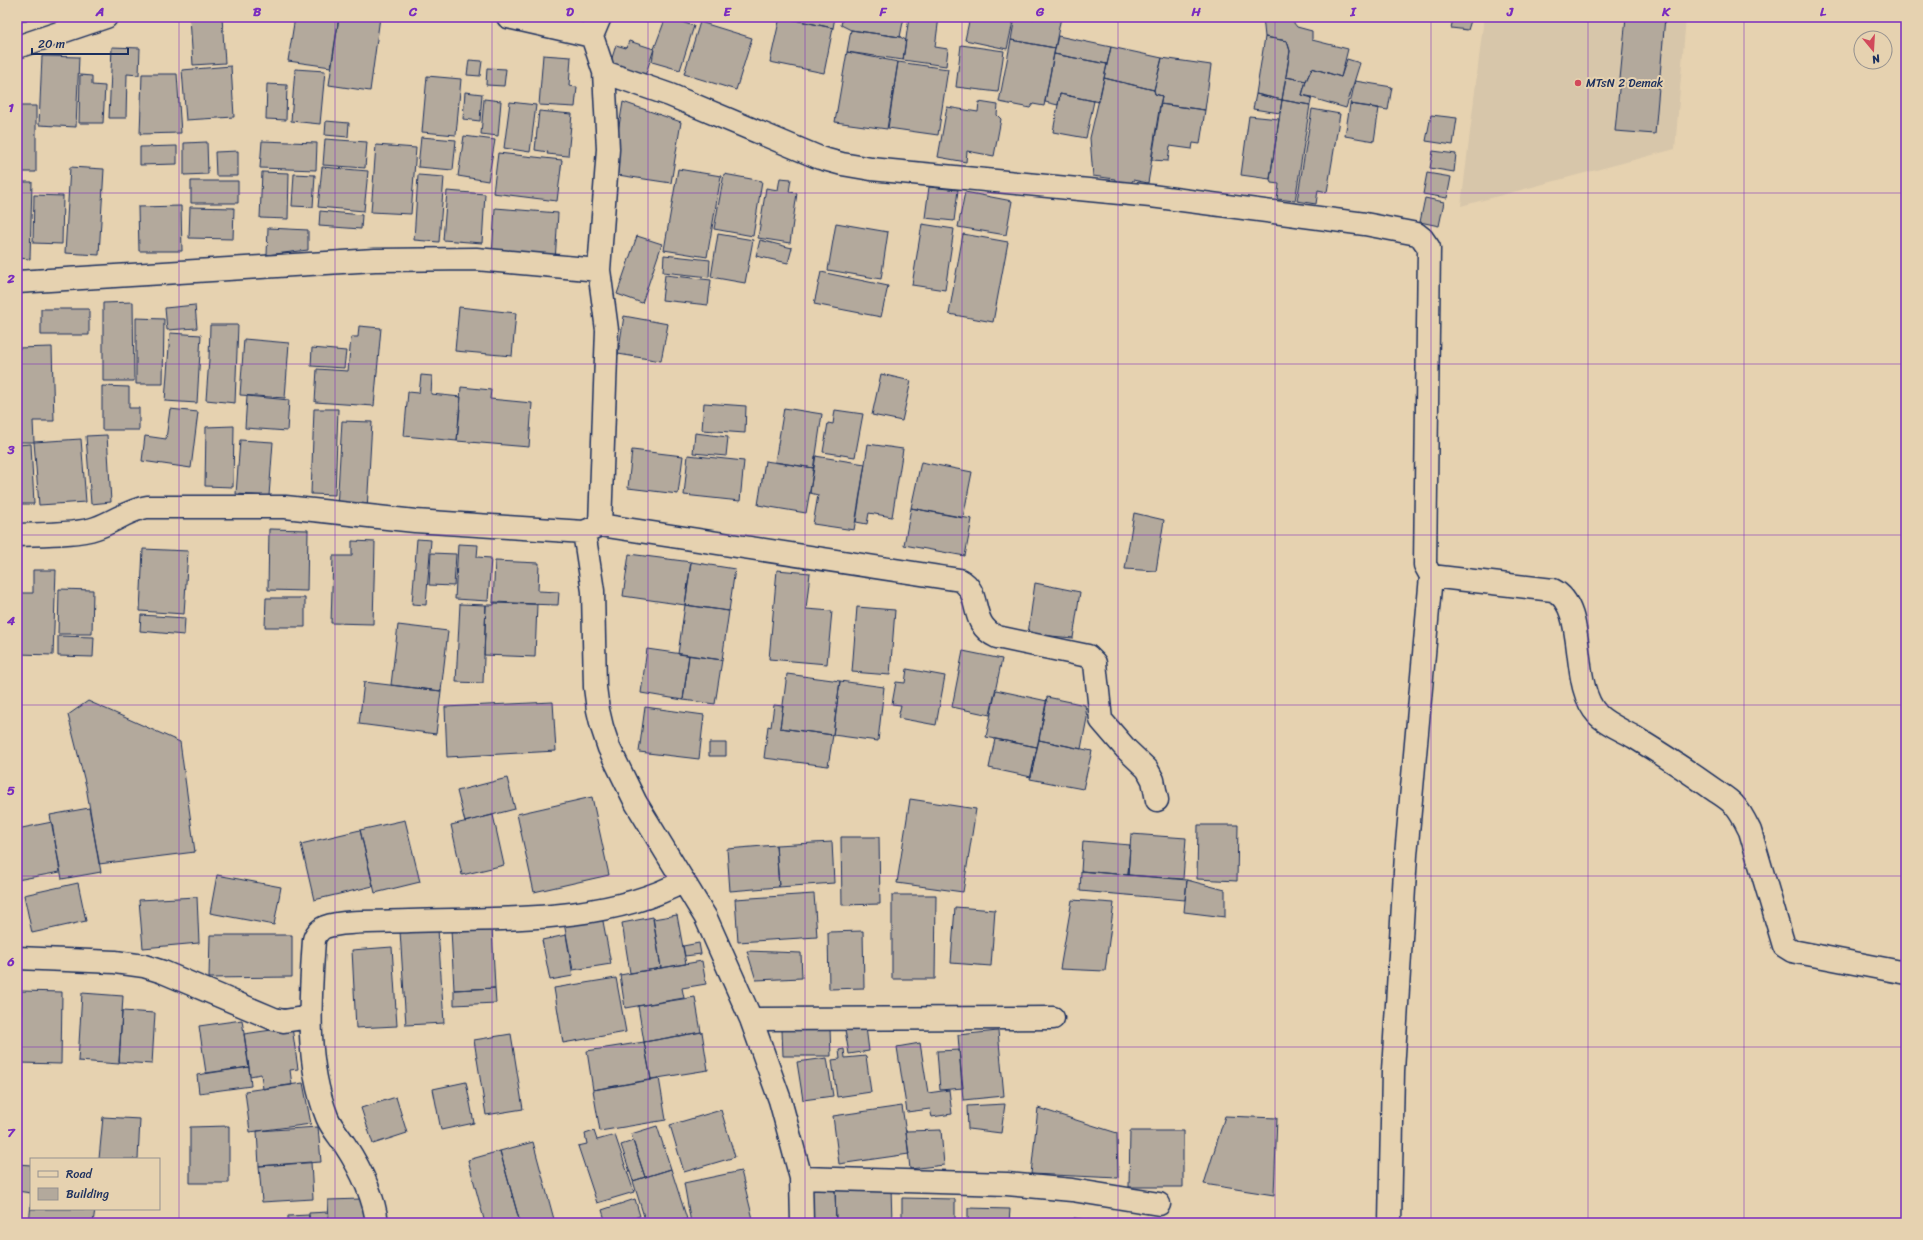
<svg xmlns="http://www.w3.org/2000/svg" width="1923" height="1240" viewBox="0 0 1923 1240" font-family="Sriracha,sans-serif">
<rect width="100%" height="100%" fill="#e6d2b0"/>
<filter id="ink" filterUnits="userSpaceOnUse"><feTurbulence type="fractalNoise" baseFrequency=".025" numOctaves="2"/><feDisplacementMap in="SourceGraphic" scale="8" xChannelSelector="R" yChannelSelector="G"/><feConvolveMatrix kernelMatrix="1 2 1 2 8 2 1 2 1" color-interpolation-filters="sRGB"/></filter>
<g filter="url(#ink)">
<path fill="#d7c6aa" d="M 1484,17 L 1686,17 L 1675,149 L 1461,206 Z"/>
<path fill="#b3a99c" stroke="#1b2f5e" d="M 17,17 L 26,17 L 27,21 L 17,22 Z
M 190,17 L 222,17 L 225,63 L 193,65 Z
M 295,17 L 339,17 L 331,67 L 288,61 Z
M 339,17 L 380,17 L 370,91 L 329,85 Z
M 666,17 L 694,26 L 680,70 L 652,62 L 654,49 Z
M 780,17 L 833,28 L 824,73 L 770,62 Z
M 781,17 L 835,17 L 833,28 Z
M 843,17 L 904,17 L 900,37 L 851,30 L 841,25 Z
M 909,17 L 939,17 L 935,47 L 948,49 L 946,66 L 903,60 Z
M 970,17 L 1014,17 L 1007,49 L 965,40 Z
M 1015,17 L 1034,19 L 1035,17 L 1061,17 L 1055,48 L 1011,40 Z
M 1263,17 L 1289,17 L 1297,27 L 1312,31 L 1312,40 L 1348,49 L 1341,77 L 1312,68 L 1306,81 L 1286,77 L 1290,51 L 1287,41 L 1265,37 Z
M 1449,17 L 1472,17 L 1468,30 L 1451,28 L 1453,19 Z
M 1626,17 L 1665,17 L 1655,134 L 1615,131 Z
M 700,22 L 752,38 L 736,90 L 684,74 Z
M 851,30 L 900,37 L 906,40 L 903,60 L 847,52 Z
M 1058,36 L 1111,47 L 1107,64 L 1054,54 Z
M 1265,37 L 1287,41 L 1290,51 L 1282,100 L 1256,94 Z
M 1011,40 L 1055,48 L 1044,106 L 1033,104 L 1030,108 L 999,102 Z
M 629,41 L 654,49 L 643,82 L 608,71 L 616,45 L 626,48 Z
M 961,45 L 1004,51 L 998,92 L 956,87 Z
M 112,47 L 140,48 L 139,75 L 127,74 L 126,118 L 109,118 Z
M 1111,47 L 1162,58 L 1154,90 L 1104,78 Z
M 847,52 L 898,62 L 887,129 L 835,122 Z
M 1054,54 L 1107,64 L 1099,102 L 1060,94 L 1058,105 L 1045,102 Z
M 543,55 L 571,57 L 569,86 L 577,87 L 575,107 L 539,105 Z
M 42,56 L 79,57 L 76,127 L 39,125 Z
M 1162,58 L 1211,65 L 1205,110 L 1160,104 L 1162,96 L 1155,94 L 1154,90 Z
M 1347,59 L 1360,63 L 1346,108 L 1302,95 L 1306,81 L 1312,68 L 1341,77 Z
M 469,60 L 482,61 L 480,76 L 467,75 Z
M 898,62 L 948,69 L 938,135 L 888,128 Z
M 231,66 L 234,117 L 186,120 L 182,70 Z
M 487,68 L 506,69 L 504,86 L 486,85 Z
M 295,69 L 325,71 L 320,124 L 291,121 Z
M 142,74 L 177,74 L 181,133 L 140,134 Z
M 80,75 L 92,76 L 92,85 L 105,86 L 103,123 L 79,123 Z
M 427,76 L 461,79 L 456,135 L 422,132 Z
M 1286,77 L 1306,81 L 1302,95 L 1312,97 L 1310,105 L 1282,100 Z
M 1104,78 L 1154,90 L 1155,94 L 1162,96 L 1148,183 L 1133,180 L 1128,188 L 1114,186 L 1115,179 L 1093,176 L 1090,138 Z
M 1355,81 L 1392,87 L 1388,110 L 1350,104 Z
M 267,84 L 287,85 L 286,120 L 266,119 Z
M 465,92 L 482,94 L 480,121 L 463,119 Z
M 1060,94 L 1094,101 L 1086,138 L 1053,132 Z
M 1256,94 L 1282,100 L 1280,113 L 1253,109 Z
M 484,99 L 501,101 L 498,136 L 481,134 Z
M 1282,100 L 1310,105 L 1295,201 L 1277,199 L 1279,184 L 1271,183 L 1270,179 Z
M 510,102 L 536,105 L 530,152 L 504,148 Z
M 623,102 L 681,122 L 671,183 L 611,174 Z
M 979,102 L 998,105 L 997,115 L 1001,119 L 994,156 L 967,151 L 966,162 L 938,157 L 947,107 L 978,112 Z
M 1160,104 L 1205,110 L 1200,144 L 1193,143 L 1192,149 L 1170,146 L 1168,161 L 1151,160 Z
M 1350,104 L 1379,108 L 1374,141 L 1345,136 Z
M 17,106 L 36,106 L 36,172 L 17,172 Z
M 1312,109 L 1340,114 L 1327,192 L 1318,190 L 1316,204 L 1297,201 Z
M 539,111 L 572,114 L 568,156 L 547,154 L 548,152 L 535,150 Z
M 1431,115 L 1457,118 L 1453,145 L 1426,141 Z
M 1249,116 L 1279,119 L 1270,179 L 1241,175 Z
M 326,121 L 349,123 L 348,137 L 325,135 Z
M 464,136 L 495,140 L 488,181 L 458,176 Z
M 421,137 L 456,140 L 453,170 L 418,167 Z
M 325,139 L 367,142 L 365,168 L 323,165 Z
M 262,141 L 317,143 L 316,170 L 260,168 Z
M 207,142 L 208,174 L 184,175 L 184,143 Z
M 376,145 L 416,148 L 411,214 L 371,212 Z
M 177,146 L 177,164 L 140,165 L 140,147 Z
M 238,151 L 238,176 L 216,176 L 215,152 Z
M 1433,151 L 1456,154 L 1454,172 L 1430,168 Z
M 498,153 L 562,160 L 557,201 L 493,193 Z
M 70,167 L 104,169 L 99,255 L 65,253 Z
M 322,167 L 368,171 L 364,211 L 318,207 Z
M 678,169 L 721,176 L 707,257 L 664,250 Z
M 262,172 L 289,173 L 288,219 L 260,218 Z
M 1427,173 L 1451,177 L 1447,198 L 1423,194 Z
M 294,174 L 315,175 L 313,207 L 292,206 Z
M 724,174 L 762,181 L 753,236 L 714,229 Z
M 418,175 L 444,177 L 439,242 L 414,240 Z
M 780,178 L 791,179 L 789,192 L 797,193 L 790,243 L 758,238 L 766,188 L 778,190 Z
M 191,181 L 238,181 L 238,203 L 191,203 Z
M 17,182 L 32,182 L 30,259 L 17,258 Z
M 929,187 L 958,190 L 954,221 L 925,218 Z
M 447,191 L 485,194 L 482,243 L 443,240 Z
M 965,192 L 1012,201 L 1006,235 L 958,227 Z
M 34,195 L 63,196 L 62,244 L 33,243 Z
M 1425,198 L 1444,202 L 1439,226 L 1420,222 Z
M 181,206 L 182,251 L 139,251 L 138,207 Z
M 190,207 L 234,208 L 233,239 L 189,238 Z
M 495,208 L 558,213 L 555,262 L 492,257 Z
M 320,211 L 362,215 L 361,229 L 319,226 Z
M 836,223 L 888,232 L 881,279 L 828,270 Z
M 922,224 L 954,229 L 945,290 L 912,285 Z
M 268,228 L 308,230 L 308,250 L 267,255 Z
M 718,234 L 753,240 L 745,283 L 711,277 Z
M 963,234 L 1008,242 L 993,322 L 949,314 Z
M 637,236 L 662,244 L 642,303 L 617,294 Z
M 760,240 L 792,248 L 788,263 L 756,256 Z
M 664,255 L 710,260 L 709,277 L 663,272 Z
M 821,272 L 888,286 L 881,317 L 814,304 Z
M 665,275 L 711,280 L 708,305 L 662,300 Z
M 133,302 L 134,381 L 103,381 L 103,303 Z
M 195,305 L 197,328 L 167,330 L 165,308 Z
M 459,307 L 516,313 L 512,356 L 455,351 Z
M 41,309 L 89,309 L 89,335 L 41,335 Z
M 624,316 L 668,324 L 661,361 L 618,354 Z
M 136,318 L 164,319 L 163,384 L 136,384 Z
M 210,325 L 238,325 L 235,403 L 206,400 L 209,359 Z
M 359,326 L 381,328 L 374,406 L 315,402 L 317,369 L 348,371 L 351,337 L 358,337 Z
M 170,333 L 201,335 L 197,403 L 165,401 Z
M 244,339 L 289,343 L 285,398 L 240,395 Z
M 52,347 L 54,421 L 33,421 L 34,442 L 17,442 L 17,348 Z
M 312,348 L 346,351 L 344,368 L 311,366 Z
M 881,374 L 911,381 L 902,421 L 872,415 Z
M 421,375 L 432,376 L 431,394 L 461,397 L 457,441 L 404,436 L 408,392 L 419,393 Z
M 102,386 L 129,387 L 129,408 L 139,408 L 139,430 L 102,430 Z
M 461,387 L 491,390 L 490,399 L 532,403 L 529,447 L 457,441 Z
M 247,396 L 289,400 L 287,431 L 245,428 Z
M 704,403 L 746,406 L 745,433 L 702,430 Z
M 784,408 L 822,414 L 814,468 L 775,462 Z
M 170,409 L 198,412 L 191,468 L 142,461 L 145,436 L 166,439 Z
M 314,409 L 338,409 L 335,495 L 311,494 Z
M 835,410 L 863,414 L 855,457 L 823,452 L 828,423 L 833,424 Z
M 342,421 L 372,422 L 367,510 L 337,509 Z
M 234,426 L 233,487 L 205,486 L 206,427 Z
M 695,433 L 728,437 L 726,456 L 693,453 Z
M 107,435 L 111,502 L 91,504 L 86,436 Z
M 81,439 L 86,502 L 39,505 L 34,442 Z
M 240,440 L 273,442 L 269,496 L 236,494 Z
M 31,444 L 34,504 L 17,504 L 17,445 Z
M 868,444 L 903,449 L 892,517 L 869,513 L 867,524 L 856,522 Z
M 632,450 L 683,456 L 678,494 L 628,488 Z
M 688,455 L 744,461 L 740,501 L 684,495 Z
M 815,456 L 865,464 L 854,530 L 813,524 L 818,495 L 810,493 Z
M 765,461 L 814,468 L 806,513 L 758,505 Z
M 921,462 L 972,472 L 963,518 L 911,508 Z
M 911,508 L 972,519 L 965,556 L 904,545 Z
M 1134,513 L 1164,520 L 1156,571 L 1125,569 Z
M 269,529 L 308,530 L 307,591 L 268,590 Z
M 417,539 L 431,540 L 426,605 L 412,604 Z
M 352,541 L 375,542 L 373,624 L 331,623 L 333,556 L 352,556 Z
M 458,544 L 478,545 L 477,557 L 491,558 L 488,601 L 455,599 Z
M 143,549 L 188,551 L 184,614 L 140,611 Z
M 431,553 L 456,554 L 454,586 L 429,585 Z
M 629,554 L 691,562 L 685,605 L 623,596 Z
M 495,561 L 539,563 L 538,591 L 559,592 L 558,605 L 493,603 Z
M 691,562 L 735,569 L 729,611 L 685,605 Z
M 33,570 L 56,570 L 53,655 L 18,654 L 19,593 L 33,593 Z
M 777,570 L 810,573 L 806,609 L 832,611 L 827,664 L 769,659 Z
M 1035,583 L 1080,592 L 1073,638 L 1028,634 Z
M 59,589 L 93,590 L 92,634 L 58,634 Z
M 266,598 L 305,598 L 305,627 L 265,627 Z
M 494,602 L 537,604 L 535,657 L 484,655 L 486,605 L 494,605 Z
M 460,604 L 486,605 L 483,683 L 456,682 Z
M 685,605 L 729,611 L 722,660 L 678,654 Z
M 857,607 L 895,610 L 890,675 L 852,672 Z
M 141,615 L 185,618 L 184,635 L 140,631 Z
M 398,625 L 448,631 L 441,691 L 391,685 Z
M 58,636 L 94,637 L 93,657 L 58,656 Z
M 647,649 L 689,655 L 683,700 L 641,693 Z
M 963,651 L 1002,659 L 990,715 L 952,707 Z
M 689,655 L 722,660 L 715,704 L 683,700 Z
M 907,669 L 945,676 L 936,725 L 898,718 L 901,705 L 892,704 L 896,682 L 905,683 Z
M 787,674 L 840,681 L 833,735 L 780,728 Z
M 840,681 L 884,687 L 878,741 L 833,735 Z
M 364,682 L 441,691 L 436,734 L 359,724 Z
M 996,690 L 1047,701 L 1037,747 L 986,737 Z
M 1047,697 L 1085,705 L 1087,718 L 1081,749 L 1039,740 Z
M 88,701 L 180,742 L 195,852 L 99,864 L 86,786 L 68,715 Z
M 553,702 L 556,751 L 447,757 L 445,707 Z
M 774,705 L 783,706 L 780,728 L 833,735 L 828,766 L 764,758 L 768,726 L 771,727 Z
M 645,707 L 704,715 L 699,759 L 639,752 Z
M 995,739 L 1037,747 L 1031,777 L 989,768 Z
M 1039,740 L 1092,751 L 1083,789 L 1030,779 Z
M 709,743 L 726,743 L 726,756 L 709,756 Z
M 507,778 L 515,809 L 465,822 L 457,791 Z
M 592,797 L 609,875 L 534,892 L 517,814 Z
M 910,799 L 976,809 L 963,892 L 897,883 Z
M 89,808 L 101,872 L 62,879 L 50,815 Z
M 493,815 L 504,865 L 462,875 L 451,825 Z
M 405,820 L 420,882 L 375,893 L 360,830 Z
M 52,822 L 60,872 L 17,880 L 17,829 Z
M 1198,825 L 1238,825 L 1237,881 L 1197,879 Z
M 360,830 L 373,886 L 314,900 L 301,844 Z
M 1131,834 L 1186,838 L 1183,879 L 1128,875 Z
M 841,837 L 879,837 L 880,904 L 842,905 Z
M 1083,841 L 1130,845 L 1128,875 L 1081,871 Z
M 832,842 L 834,883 L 779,887 L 776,845 Z
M 776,845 L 779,887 L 730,891 L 727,849 Z
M 1081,871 L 1187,880 L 1185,900 L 1080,891 Z
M 217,875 L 281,887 L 274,925 L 210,913 Z
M 1187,880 L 1225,890 L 1225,917 L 1184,912 Z
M 78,883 L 86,921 L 32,933 L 24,895 Z
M 814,894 L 817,937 L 738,942 L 735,899 Z
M 892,895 L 936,895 L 935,979 L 892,979 Z
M 197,897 L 199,943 L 143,948 L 139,900 Z
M 1072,900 L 1114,903 L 1105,971 L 1060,969 Z
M 955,907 L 995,910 L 991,966 L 951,963 Z
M 677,915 L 686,964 L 661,968 L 653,919 Z
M 602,916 L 611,964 L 573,970 L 564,923 Z
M 653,917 L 661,968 L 630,973 L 622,923 Z
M 492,927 L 495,988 L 454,990 L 451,929 Z
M 438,929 L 444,1023 L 406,1025 L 400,931 Z
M 863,931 L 864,988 L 829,989 L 828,932 Z
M 210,935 L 292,935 L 292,977 L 209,978 Z
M 566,935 L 573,976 L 550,980 L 542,940 Z
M 699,943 L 701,954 L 685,956 L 683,946 Z
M 392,947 L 397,1026 L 356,1028 L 352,950 Z
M 747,951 L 801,953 L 802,978 L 756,980 Z
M 702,961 L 706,984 L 682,988 L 684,998 L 625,1008 L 620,975 Z
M 616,978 L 626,1032 L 563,1043 L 554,988 Z
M 495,988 L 496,1003 L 454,1005 L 454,990 Z
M 17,991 L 21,991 L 20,1063 L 17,1063 Z
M 21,991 L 62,992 L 61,1064 L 20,1063 Z
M 82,993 L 123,996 L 119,1064 L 78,1061 Z
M 695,997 L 701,1032 L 644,1042 L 638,1006 Z
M 122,1011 L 155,1013 L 152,1064 L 119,1062 Z
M 242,1020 L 249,1067 L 206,1073 L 199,1026 Z
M 292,1027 L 298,1069 L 290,1070 L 292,1085 L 263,1089 L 261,1074 L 250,1076 L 244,1034 Z
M 866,1027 L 869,1051 L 849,1054 L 845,1030 Z
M 830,1029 L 831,1056 L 783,1056 L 782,1030 Z
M 998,1031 L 1004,1096 L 963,1100 L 958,1035 Z
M 702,1032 L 708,1070 L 651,1079 L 644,1042 Z
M 511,1034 L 523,1109 L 486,1115 L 474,1040 Z
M 644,1042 L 651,1080 L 593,1090 L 587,1051 Z
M 920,1043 L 928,1093 L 949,1090 L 952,1114 L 932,1117 L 930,1109 L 907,1112 L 897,1047 Z
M 844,1049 L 845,1058 L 866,1056 L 871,1092 L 837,1097 L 832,1060 L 840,1059 L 839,1050 Z
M 959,1050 L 963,1088 L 940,1090 L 937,1051 Z
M 827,1058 L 833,1096 L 803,1100 L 797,1062 Z
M 249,1067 L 251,1086 L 199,1093 L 197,1075 Z
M 659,1078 L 666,1120 L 600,1131 L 593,1090 Z
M 466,1082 L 474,1123 L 441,1130 L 433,1089 Z
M 303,1083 L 311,1124 L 250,1132 L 245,1091 Z
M 396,1097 L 407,1133 L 373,1144 L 361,1108 Z
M 1005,1104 L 1001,1133 L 968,1129 L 967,1106 Z
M 902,1106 L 909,1154 L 839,1164 L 833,1116 Z
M 1038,1108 L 1117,1133 L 1118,1178 L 1031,1174 Z
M 721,1110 L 735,1157 L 684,1172 L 670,1125 Z
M 1225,1116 L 1277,1118 L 1274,1195 L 1204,1184 Z
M 103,1117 L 140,1119 L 138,1159 L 99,1159 Z
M 229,1126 L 229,1183 L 190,1183 L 190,1127 Z
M 657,1126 L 671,1169 L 645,1177 L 631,1134 Z
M 318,1127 L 321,1162 L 259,1166 L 257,1131 Z
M 941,1130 L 944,1165 L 910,1169 L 906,1131 Z
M 594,1131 L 597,1140 L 615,1135 L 634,1192 L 597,1203 L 578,1146 L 587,1144 L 585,1134 Z
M 1130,1131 L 1183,1131 L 1183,1187 L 1129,1187 Z
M 633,1141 L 645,1177 L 633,1181 L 621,1145 Z
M 533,1142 L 555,1223 L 520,1223 L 500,1151 Z
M 500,1151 L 520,1223 L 485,1223 L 468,1160 Z
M 311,1162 L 313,1199 L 262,1202 L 259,1166 Z
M 17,1164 L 31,1165 L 31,1193 L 17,1191 Z
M 671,1169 L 687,1219 L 674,1223 L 646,1223 L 633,1181 Z
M 741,1171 L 754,1223 L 691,1223 L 684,1183 Z
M 812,1187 L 835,1188 L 836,1223 L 812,1223 Z
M 891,1187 L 892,1223 L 836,1223 L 835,1188 Z
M 902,1198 L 955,1199 L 955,1223 L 902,1223 Z
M 361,1199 L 366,1219 L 329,1221 L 328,1200 Z
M 635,1199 L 640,1216 L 618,1223 L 606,1223 L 602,1210 Z
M 31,1204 L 31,1209 L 95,1209 L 93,1223 L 29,1223 Z
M 968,1208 L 1010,1209 L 1009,1223 L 968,1223 Z
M 328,1212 L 329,1223 L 309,1223 L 309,1213 Z
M 309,1215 L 309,1223 L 288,1223 L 288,1216 Z
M 1074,1218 L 1106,1223 L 1074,1223 Z
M 362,1220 L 362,1223 L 329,1223 L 329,1221 Z"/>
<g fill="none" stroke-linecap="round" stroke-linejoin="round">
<g stroke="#1b2f5e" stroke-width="25">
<path id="street" d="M 508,17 L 592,36
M 17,47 L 106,17
M 604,72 L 670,95 L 820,158 L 842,164 L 871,169 L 1151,196 L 1365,224 L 1417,234 L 1422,238 L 1429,248 L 1425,565 L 1431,576 L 1406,855 L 1393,1071 L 1390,1223
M 17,282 L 375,260 L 476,259 L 599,270
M 600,525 L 607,330 L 599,270 L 608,149 L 604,72 L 592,36 L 600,17
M 584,532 L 593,591 L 595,687 L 598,710 L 602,727 L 609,748 L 636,803 L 706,918 L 751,1019 L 780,1100 L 801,1178 L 802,1223
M 17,535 C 40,534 76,535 96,528 C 114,522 128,510 147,507 L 285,507 L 415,521 L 584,532 L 600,525 L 960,580 C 983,592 967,623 997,637 L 1088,656 L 1095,663 L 1101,720 L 1126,749 L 1147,769 L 1153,780 L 1157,800
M 1431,576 L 1553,590 C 1589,608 1568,684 1598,715 C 1607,724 1622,730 1634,737 C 1660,753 1685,769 1710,787 C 1718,793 1728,798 1734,805 C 1741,812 1746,823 1750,831 L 1784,946 L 1792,951 L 1906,973
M 17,958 L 115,962 L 144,966 L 163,972 L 274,1019 L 284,1021 L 309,1017
M 751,1019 L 1053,1018
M 801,1178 L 1007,1184 L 1072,1190 L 1159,1204
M 377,1223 C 374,1196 360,1168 345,1145 C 339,1136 331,1127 327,1117 C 305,1061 310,999 314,940 C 315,935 320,929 325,927 C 344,920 389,922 410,921 C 498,918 606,924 684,881"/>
</g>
<use href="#street" stroke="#e6d2b0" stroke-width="22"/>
</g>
</g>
<path fill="none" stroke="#7b2cbf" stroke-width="1" stroke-opacity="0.55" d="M 179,17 L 179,1223M 335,17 L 335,1223M 492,17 L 492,1223M 648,17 L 648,1223M 805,17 L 805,1223M 962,17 L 962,1223M 1118,17 L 1118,1223M 1275,17 L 1275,1223M 1431,17 L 1431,1223M 1588,17 L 1588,1223M 1744,17 L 1744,1223M 17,193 L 1906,193M 17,364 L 1906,364M 17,535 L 1906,535M 17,705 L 1906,705M 17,876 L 1906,876M 17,1047 L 1906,1047"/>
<circle fill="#d1495b" stroke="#e6d2b0" stroke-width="1.5" cx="1578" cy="83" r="4"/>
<g text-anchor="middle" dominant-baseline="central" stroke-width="4" stroke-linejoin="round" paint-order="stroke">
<g font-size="12" fill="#1b2f5e" stroke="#e6d2b0" text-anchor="start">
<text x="1586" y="83">MTsN 2 Demak</text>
</g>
</g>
<rect width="1923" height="1240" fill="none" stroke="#e6d2b0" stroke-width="44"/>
<rect x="30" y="1158" width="130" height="52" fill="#e6d2b0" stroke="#95918f"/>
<rect x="38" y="1171" width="20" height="6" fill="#e6d2b0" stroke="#95918f"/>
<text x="66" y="1178" font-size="12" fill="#1b2f5e">Road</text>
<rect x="38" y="1188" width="20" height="12" fill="#b3a99c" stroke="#95918f"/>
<text x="66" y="1198" font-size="12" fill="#1b2f5e">Building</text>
<g transform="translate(1873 50) rotate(162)"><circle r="19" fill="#e6d2b0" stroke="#95918f"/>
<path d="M0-3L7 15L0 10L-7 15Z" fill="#d1495b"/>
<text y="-6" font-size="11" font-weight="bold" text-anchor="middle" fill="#1b2f5e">N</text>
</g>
<path d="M32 48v6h96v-6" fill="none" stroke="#1b2f5e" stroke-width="2"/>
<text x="38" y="48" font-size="12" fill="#1b2f5e" stroke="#e6d2b0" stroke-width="3" paint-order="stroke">20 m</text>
<rect x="22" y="22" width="1879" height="1196" fill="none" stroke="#7b2cbf" stroke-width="1.5"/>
<g font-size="13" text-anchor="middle" font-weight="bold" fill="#7b2cbf">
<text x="100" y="16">A</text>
<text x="257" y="16">B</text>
<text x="413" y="16">C</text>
<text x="570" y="16">D</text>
<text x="727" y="16">E</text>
<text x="883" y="16">F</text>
<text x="1040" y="16">G</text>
<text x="1196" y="16">H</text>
<text x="1353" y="16">I</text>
<text x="1510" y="16">J</text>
<text x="1666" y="16">K</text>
<text x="1823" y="16">L</text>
<text x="11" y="112">1</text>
<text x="11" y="283">2</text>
<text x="11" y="454">3</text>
<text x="11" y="625">4</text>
<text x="11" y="795">5</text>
<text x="11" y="966">6</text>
<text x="11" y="1137">7</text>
</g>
</svg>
